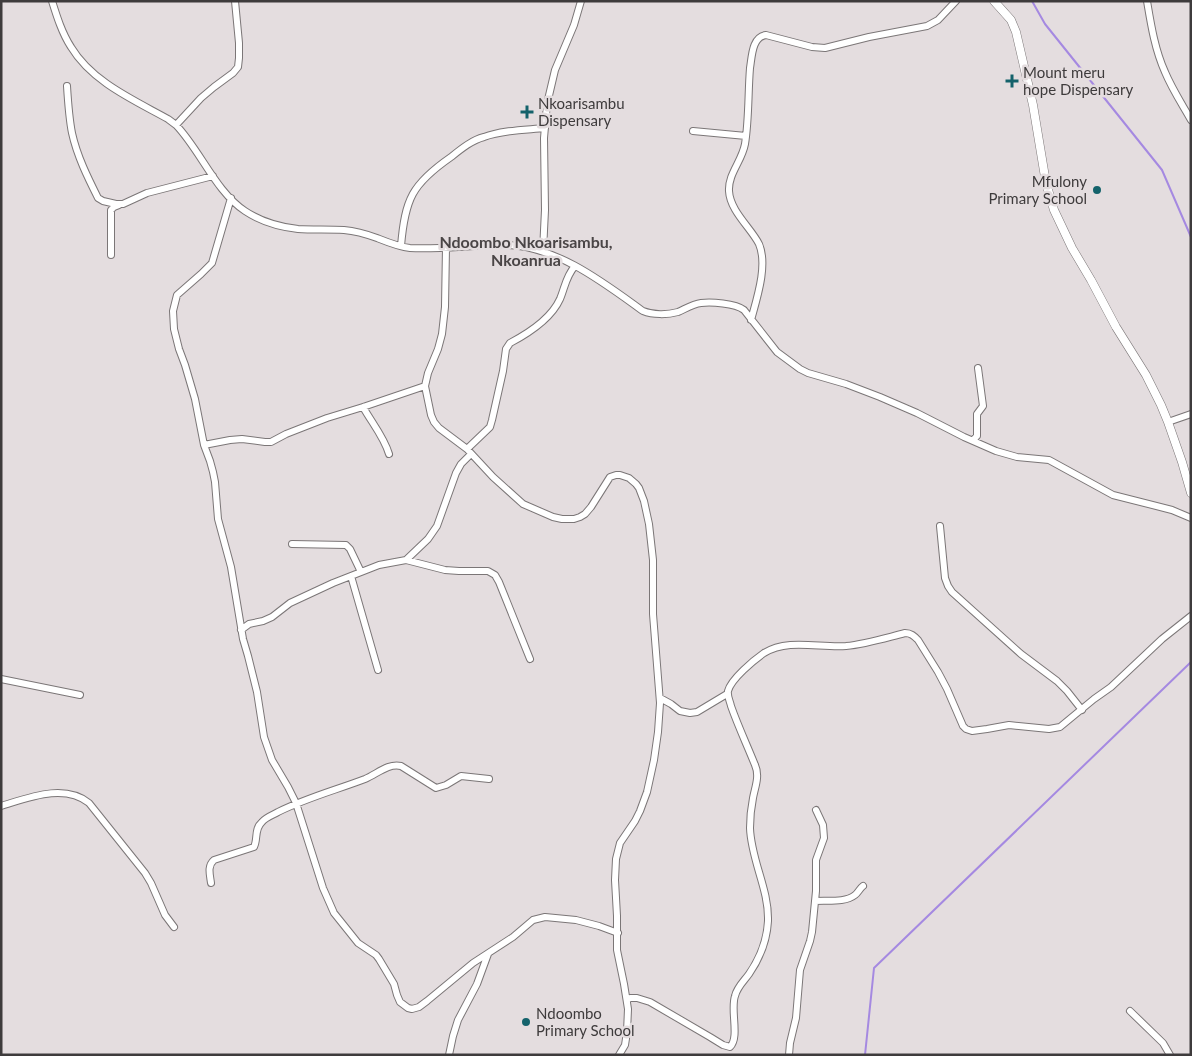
<svg xmlns="http://www.w3.org/2000/svg" width="1192" height="1056" viewBox="0 0 1192 1056" font-family="Lato,sans-serif">
<rect width="100%" height="100%" fill="#e4dddf"/>
<g fill="none" stroke-linecap="round" stroke-linejoin="round">
<path stroke="#a589e1" stroke-width="2" d="M 1032,1 L 1045,24 L 1162,170 L 1191,237
M 865,1055 L 874,968 L 1191,662"/>
<g stroke="#7b7677" stroke-width="8">
<path id="minor" d="M 52,1 C 57,17 62,33 71,47 C 92,82 134,100 168,119 L 176,125 C 200,150 216,192 245,211 C 260,221 280,227 298,229 C 313,230 329,229 344,230 C 355,231 366,234 377,238 C 387,242 399,247 410,248 C 442,250 476,244 508,245 C 558,247 604,283 643,311 C 653,315 667,315 678,312 C 685,309 693,304 701,303 C 711,302 735,303 744,310 L 777,352 L 800,369 L 808,373 L 846,384 L 880,397 L 917,413 L 964,437 L 996,451 L 1017,457 L 1049,460 L 1113,495 L 1172,510 L 1191,518
M 1147,1 C 1151,25 1155,50 1165,72 C 1172,89 1182,104 1191,120
M 67,86 C 68,102 69,118 72,133 C 77,156 88,178 98,198 L 103,201 L 116,204 L 123,204 L 147,193 L 213,176
M 176,125 L 201,98 L 214,87 L 233,73 L 238,67 L 239,58 L 239,43 L 235,1
M 693,131 L 746,136
M 231,198 L 212,263 L 201,274 L 177,295 L 173,311 L 174,329 L 179,349 L 185,365 L 195,399 L 204,445 L 210,461 L 213,472 L 215,482 L 218,519 L 231,567 L 243,639 L 248,656 L 257,692 L 264,737 L 272,760 L 288,787 L 296,803 L 323,888 L 334,913 L 358,943 L 376,955 L 379,959 L 394,984 L 397,995 L 400,1002 L 408,1008 L 412,1009 L 419,1007 L 427,1001 L 473,963 L 513,937 L 533,920 L 545,917 L 576,920 L 599,926 L 618,933
M 401,246 C 405,199 412,184 451,157 C 461,149 472,140 484,137 C 503,130 525,130 545,128
M 446,247 L 445,307 L 442,334 L 438,349 L 428,373 L 425,386 L 431,415 L 434,422 L 439,428 L 467,449 L 493,477 L 523,504 L 553,517 L 562,519 L 574,519 L 580,517 L 585,514 L 591,507 L 610,477 L 616,475 L 620,475 L 629,478 L 636,484 L 639,488 L 644,501 L 649,524 L 653,560 L 653,614 L 660,703 L 658,732 L 654,760 L 647,792 L 640,811 L 635,821 L 620,843 L 616,859 L 615,880 L 617,916 L 617,950 L 624,984 L 628,1009 L 627,1032 L 625,1045 L 619,1055
M 543,251 L 545,210 L 544,138 L 547,104 L 555,70 L 574,25 L 581,1
M 111,255 L 111,210 L 114,207 L 119,205
M 751,320 C 757,298 768,265 759,244 C 751,228 730,211 729,191 C 728,174 742,161 745,144 C 749,119 748,93 750,68 C 752,56 752,37 766,35 L 812,47 L 825,48 L 869,37 L 927,26 L 938,20 L 956,1
M 363,407 C 372,423 384,437 389,454
M 1168,422 L 1191,414
M 973,440 L 977,436 L 977,414 L 983,406 L 978,368
M 204,445 L 230,440 L 242,439 L 265,442 L 271,442 L 286,434 L 327,418 L 363,407 L 425,386
M 467,449 L 490,427 L 492,420 L 503,371 L 506,349 L 510,343 C 529,333 551,319 560,299 C 565,287 566,276 575,266
M 940,526 L 945,578 L 948,586 L 952,592 L 1021,654 L 1057,681 L 1067,691 L 1082,710
M 292,544 L 346,545 L 350,549 L 361,572
M 406,560 L 445,570 L 459,571 L 488,571 L 495,575 L 499,582 L 530,659
M 351,576 L 378,670
M 241,630 L 249,624 L 263,621 L 272,617 L 290,603 L 333,583 L 379,565 L 406,560 L 428,539 L 437,526 L 456,473 L 461,464 L 471,454
M 1,679 L 80,695
M 660,698 L 671,704 L 680,711 L 690,713 L 697,712 L 727,694
M 1,806 C 28,798 64,783 89,803 L 145,873 L 151,883 L 165,915 L 174,927
M 211,883 C 210,875 207,866 214,860 L 254,847 C 258,839 254,829 262,822 C 266,817 273,815 278,812 C 306,798 336,790 365,779 C 377,774 388,763 401,766 L 436,788 L 446,785 L 461,776 L 489,779
M 815,901 C 827,900 845,903 855,895 C 858,893 860,888 863,886
M 627,1000 L 630,998 L 637,998 L 650,1002 L 710,1037 L 723,1045 L 730,1047 C 740,1037 730,1010 735,996 C 737,987 744,981 749,974 C 760,958 767,940 768,921 C 769,889 751,860 750,828 C 750,818 751,808 753,798 C 755,787 760,776 755,765 C 747,745 738,726 731,706 C 730,701 727,696 728,691 C 731,679 754,660 764,653 C 788,638 819,648 846,646 C 866,644 885,638 905,633 C 911,633 914,636 918,640 L 938,672 L 947,689 L 963,726 L 966,729 L 972,731 L 987,729 L 1009,725 L 1049,729 L 1060,727 L 1094,699 L 1111,687 L 1162,639 L 1191,616
M 1130,1011 L 1163,1043 L 1170,1055
M 449,1055 L 453,1036 L 458,1020 L 477,984 L 488,954
M 789,1055 L 790,1043 L 796,1018 L 800,970 L 810,941 L 812,932 L 816,891 L 816,860 L 824,838 L 823,825 L 816,810"/>
</g>
<g stroke="#7b7677" stroke-width="9">
<path id="tertiary" d="M 994,1 L 1011,20 L 1016,32 L 1033,105 L 1046,183 L 1054,210 L 1072,248 L 1091,280 L 1116,327 L 1146,375 L 1161,405 L 1168,422 L 1182,462 L 1191,493"/>
</g>
<use href="#minor" stroke="#fff" stroke-width="6"/>
<use href="#tertiary" stroke="#fff" stroke-width="8"/>
</g>
<g fill="#14626b" stroke="#e4dddf" stroke-width="2">
<path d="M1009.5 73.5h5v5h5v5h-5v5h-5v-5h-5v-5h5z"/>
<path d="M524.5 104.5h5v5h5v5h-5v5h-5v-5h-5v-5h5z"/>
<circle cx="1097" cy="190" r="5"/>
<circle cx="526" cy="1022" r="5"/>
</g>
<g text-anchor="middle" dominant-baseline="central" stroke-width="5" stroke-linejoin="round" paint-order="stroke">
<g font-size="15" fill="#3e3b3c" stroke="#e4dddf" text-anchor="start">
<text x="1023" y="72">Mount meru<tspan x="1023" dy="17">hope Dispensary</tspan></text>
<text x="538" y="103">Nkoarisambu<tspan x="538" dy="17">Dispensary</tspan></text>
<text x="1087" y="181" text-anchor="end">Mfulony<tspan x="1087" dy="17">Primary School</tspan></text>
<text x="536" y="1013">Ndoombo<tspan x="536" dy="17">Primary School</tspan></text>
</g>
<g font-size="16" font-weight="bold" fill="#4a4546" stroke="#e4dddf">
<text x="526" y="241">Ndoombo Nkoarisambu,<tspan x="526" dy="18">Nkoanrua</tspan></text>
</g>
</g>
<rect width="1192" height="1056" fill="none" stroke="#3e3b3c" stroke-width="5"/>
</svg>
